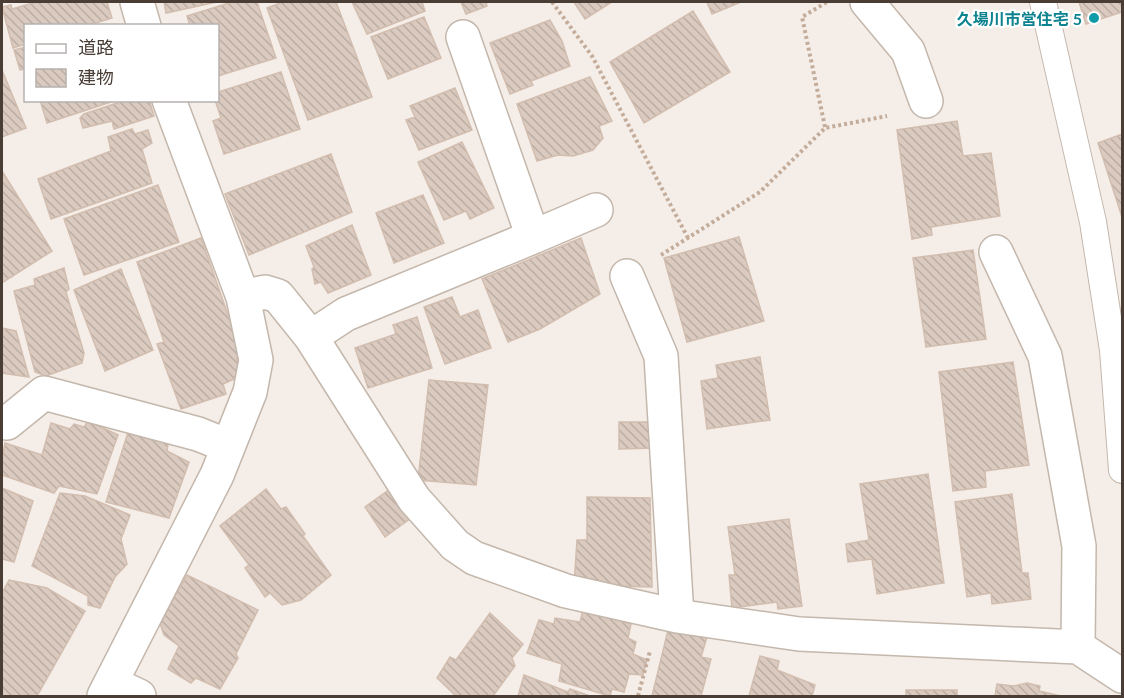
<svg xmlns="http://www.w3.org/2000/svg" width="1124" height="698" viewBox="0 0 1124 698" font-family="Lato,'Noto Sans JP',sans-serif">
<defs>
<pattern id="building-back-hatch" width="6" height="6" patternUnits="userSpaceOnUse" patternTransform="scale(1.5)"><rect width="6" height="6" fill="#dacabf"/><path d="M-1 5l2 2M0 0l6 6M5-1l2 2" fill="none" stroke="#bdaea5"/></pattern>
</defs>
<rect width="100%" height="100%" fill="#f5eee8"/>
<path fill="url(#building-back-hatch)" stroke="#d2bdaf" stroke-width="1.5" d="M 36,2 L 107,2 L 112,18 L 86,26 L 26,26 L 26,44 L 13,48 L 2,7 L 11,5 L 12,9 Z
M 164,2 L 217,2 L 166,13 Z
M 232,2 L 257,2 L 276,58 L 218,76 L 218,26 L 190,26 L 187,16 Z
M 283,2 L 336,2 L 372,97 L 308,120 L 267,8 Z
M 352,2 L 422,2 L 425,11 L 367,34 Z
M 461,2 L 489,2 L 486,3 L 487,6 L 466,14 Z
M 574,2 L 612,2 L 585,19 Z
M 707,2 L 741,2 L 712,14 Z
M 1079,2 L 1122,2 L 1122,12 L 1086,24 Z
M 693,11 L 730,72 L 644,123 L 610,62 Z
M 424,17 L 441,58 L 388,79 L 371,37 Z
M 550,20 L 562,41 L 570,66 L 531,81 L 533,85 L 510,94 L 490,43 Z
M 26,47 L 26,69 L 20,70 L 14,50 Z
M 2,70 L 26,128 L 2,137 Z
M 281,72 L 300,129 L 224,154 L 213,121 L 221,118 L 215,100 L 218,100 L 218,92 Z
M 590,77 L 612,121 L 599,126 L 603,138 L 593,150 L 573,156 L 558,155 L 537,161 L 517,104 Z
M 455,88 L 472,130 L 419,150 L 406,120 L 415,117 L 410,106 Z
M 40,100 L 117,100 L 47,123 Z
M 126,100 L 149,100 L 154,116 L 114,129 L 112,121 L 83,128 L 80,118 L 84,114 Z
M 957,121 L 963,156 L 991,153 L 1000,216 L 931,227 L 932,235 L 912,239 L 897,130 Z
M 132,129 L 135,134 L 148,130 L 152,143 L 142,149 L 152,183 L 51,219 L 38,179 L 111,151 L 108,137 Z
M 1122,134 L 1122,217 L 1098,143 Z
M 462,142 L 494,208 L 470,219 L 466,211 L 444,220 L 418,162 Z
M 331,154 L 352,212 L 249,255 L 225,194 Z
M 2,171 L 52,251 L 2,283 Z
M 158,185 L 179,242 L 84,275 L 64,219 Z
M 423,195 L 444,243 L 394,263 L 376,213 Z
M 352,225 L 371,275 L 328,293 L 321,282 L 315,284 L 312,269 L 314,267 L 306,246 Z
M 739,237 L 764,321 L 687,342 L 664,258 Z
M 201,238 L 240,349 L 237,358 L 241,376 L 223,384 L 226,394 L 181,409 L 157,344 L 164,342 L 137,262 Z
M 581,238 L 600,294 L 540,329 L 508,342 L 482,279 Z
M 973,250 L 986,339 L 926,347 L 913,258 Z
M 64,268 L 69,289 L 66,292 L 84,353 L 82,363 L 46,376 L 35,372 L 14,291 L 35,285 L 34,279 Z
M 121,269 L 153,350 L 105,371 L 74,290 Z
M 452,297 L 460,317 L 478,310 L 491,348 L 445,364 L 424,307 Z
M 417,317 L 432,368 L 368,388 L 355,348 L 396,334 L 393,325 Z
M 2,328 L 16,331 L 29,377 L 2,373 Z
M 760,357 L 770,420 L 707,429 L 701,381 L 718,378 L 716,365 Z
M 1013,362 L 1029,465 L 985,471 L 986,487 L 953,491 L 939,372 Z
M 429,380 L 488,385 L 476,485 L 418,480 Z
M 88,421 L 118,435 L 97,494 L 59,486 L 54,493 L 2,475 L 2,459 L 5,443 L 42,455 L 51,423 L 70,429 L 74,424 L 84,427 Z
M 619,422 L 657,422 L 657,448 L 619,449 Z
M 130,426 L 168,444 L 167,451 L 189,462 L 169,518 L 106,502 Z
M 928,474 L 944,583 L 877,594 L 872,559 L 848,562 L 846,544 L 869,540 L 860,484 Z
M 2,488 L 33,501 L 14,562 L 2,559 Z
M 266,489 L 281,509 L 286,507 L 305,534 L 303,536 L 331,575 L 301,600 L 282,605 L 270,593 L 265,597 L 245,568 L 249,565 L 220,526 Z
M 390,489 L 411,518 L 385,537 L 365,507 Z
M 60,493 L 85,496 L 130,515 L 121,539 L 127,564 L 115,577 L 100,608 L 88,605 L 88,596 L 32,566 Z
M 1012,494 L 1022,573 L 1028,573 L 1031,599 L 992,604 L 991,593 L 967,597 L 955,502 Z
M 587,497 L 650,498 L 652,587 L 574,585 L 577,540 L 587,540 Z
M 789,519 L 802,606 L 778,609 L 777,602 L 732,608 L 729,575 L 735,575 L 728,527 Z
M 187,575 L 258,610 L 236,654 L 238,658 L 220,689 L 196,678 L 191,683 L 168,669 L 179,646 L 164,635 L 160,623 Z
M 9,580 L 47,588 L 85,611 L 37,696 L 2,696 L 2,593 Z
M 583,610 L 631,624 L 628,638 L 636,642 L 633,654 L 647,660 L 643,675 L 629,674 L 624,692 L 612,689 L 610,696 L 559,681 L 562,664 L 527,653 L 539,620 L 554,624 L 555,618 L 580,622 Z
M 490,613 L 523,644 L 512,658 L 515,666 L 493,696 L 456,696 L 437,678 L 450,657 L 456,660 Z
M 668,630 L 707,637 L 701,657 L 711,659 L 701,696 L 652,696 Z
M 760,656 L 779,661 L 777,670 L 815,685 L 812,696 L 749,696 Z
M 524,675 L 568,692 L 570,689 L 590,696 L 518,696 Z
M 1027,683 L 1040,686 L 1039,691 L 1061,696 L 995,696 L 997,684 L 1014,686 Z
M 906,690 L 957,690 L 957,696 L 906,696 Z"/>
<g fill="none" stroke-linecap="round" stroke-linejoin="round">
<g stroke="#c4b7ac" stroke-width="28">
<path id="service" d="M 1043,2 L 1093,222 L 1113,350 L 1122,470"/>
</g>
<g stroke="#c4b7ac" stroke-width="36">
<path id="minor" d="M 137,2 L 144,26
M 867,2 L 908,51 L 926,101
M 533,237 L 596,210
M 627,276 L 661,356 L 677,616
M 243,297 L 265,292 L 278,296 L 311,337 L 414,499 L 455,545 L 474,558 L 566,591 L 677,616 L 799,634 L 1078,647 L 1079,546 L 1045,356 L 996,252
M 311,337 L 346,314 L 533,237 L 463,37
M 7,423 L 44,393 L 198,434 L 228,446
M 1078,647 L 1122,676
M 111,683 L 139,696
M 104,696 L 217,475 L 250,392 L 256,360 L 243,297 L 169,100"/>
</g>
<path stroke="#c4ac9a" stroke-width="4" stroke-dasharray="3 3" stroke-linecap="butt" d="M 552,2 L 592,56 L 688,238
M 825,127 L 802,17 L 827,2
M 661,255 L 760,192 L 825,128 L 887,116
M 638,696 L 650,651"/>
<use href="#service" stroke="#fff" stroke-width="26"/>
<use href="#minor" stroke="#fff" stroke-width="33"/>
</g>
<circle fill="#0f9aa8" stroke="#fff" stroke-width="2" cx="1094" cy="18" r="6"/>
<g text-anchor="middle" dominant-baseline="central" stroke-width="4.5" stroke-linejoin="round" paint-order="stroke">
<g font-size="16" font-weight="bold" fill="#0d838f" stroke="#fff" text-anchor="end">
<text x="1082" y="18">久場川市営住宅 5</text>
</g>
</g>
<rect width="1124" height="698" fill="none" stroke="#493d36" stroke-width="6"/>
<rect x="24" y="24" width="195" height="78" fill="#ffffff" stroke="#b6b1af" stroke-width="1.5"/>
<rect x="36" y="44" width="30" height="9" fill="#ffffff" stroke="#b6b1af" stroke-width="1.5"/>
<text x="78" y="54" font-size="18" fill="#493d36">道路</text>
<rect x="36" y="69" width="30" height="18" fill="url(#building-back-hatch)" stroke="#b6b1af" stroke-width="1.5"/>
<text x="78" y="84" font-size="18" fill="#493d36">建物</text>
</svg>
